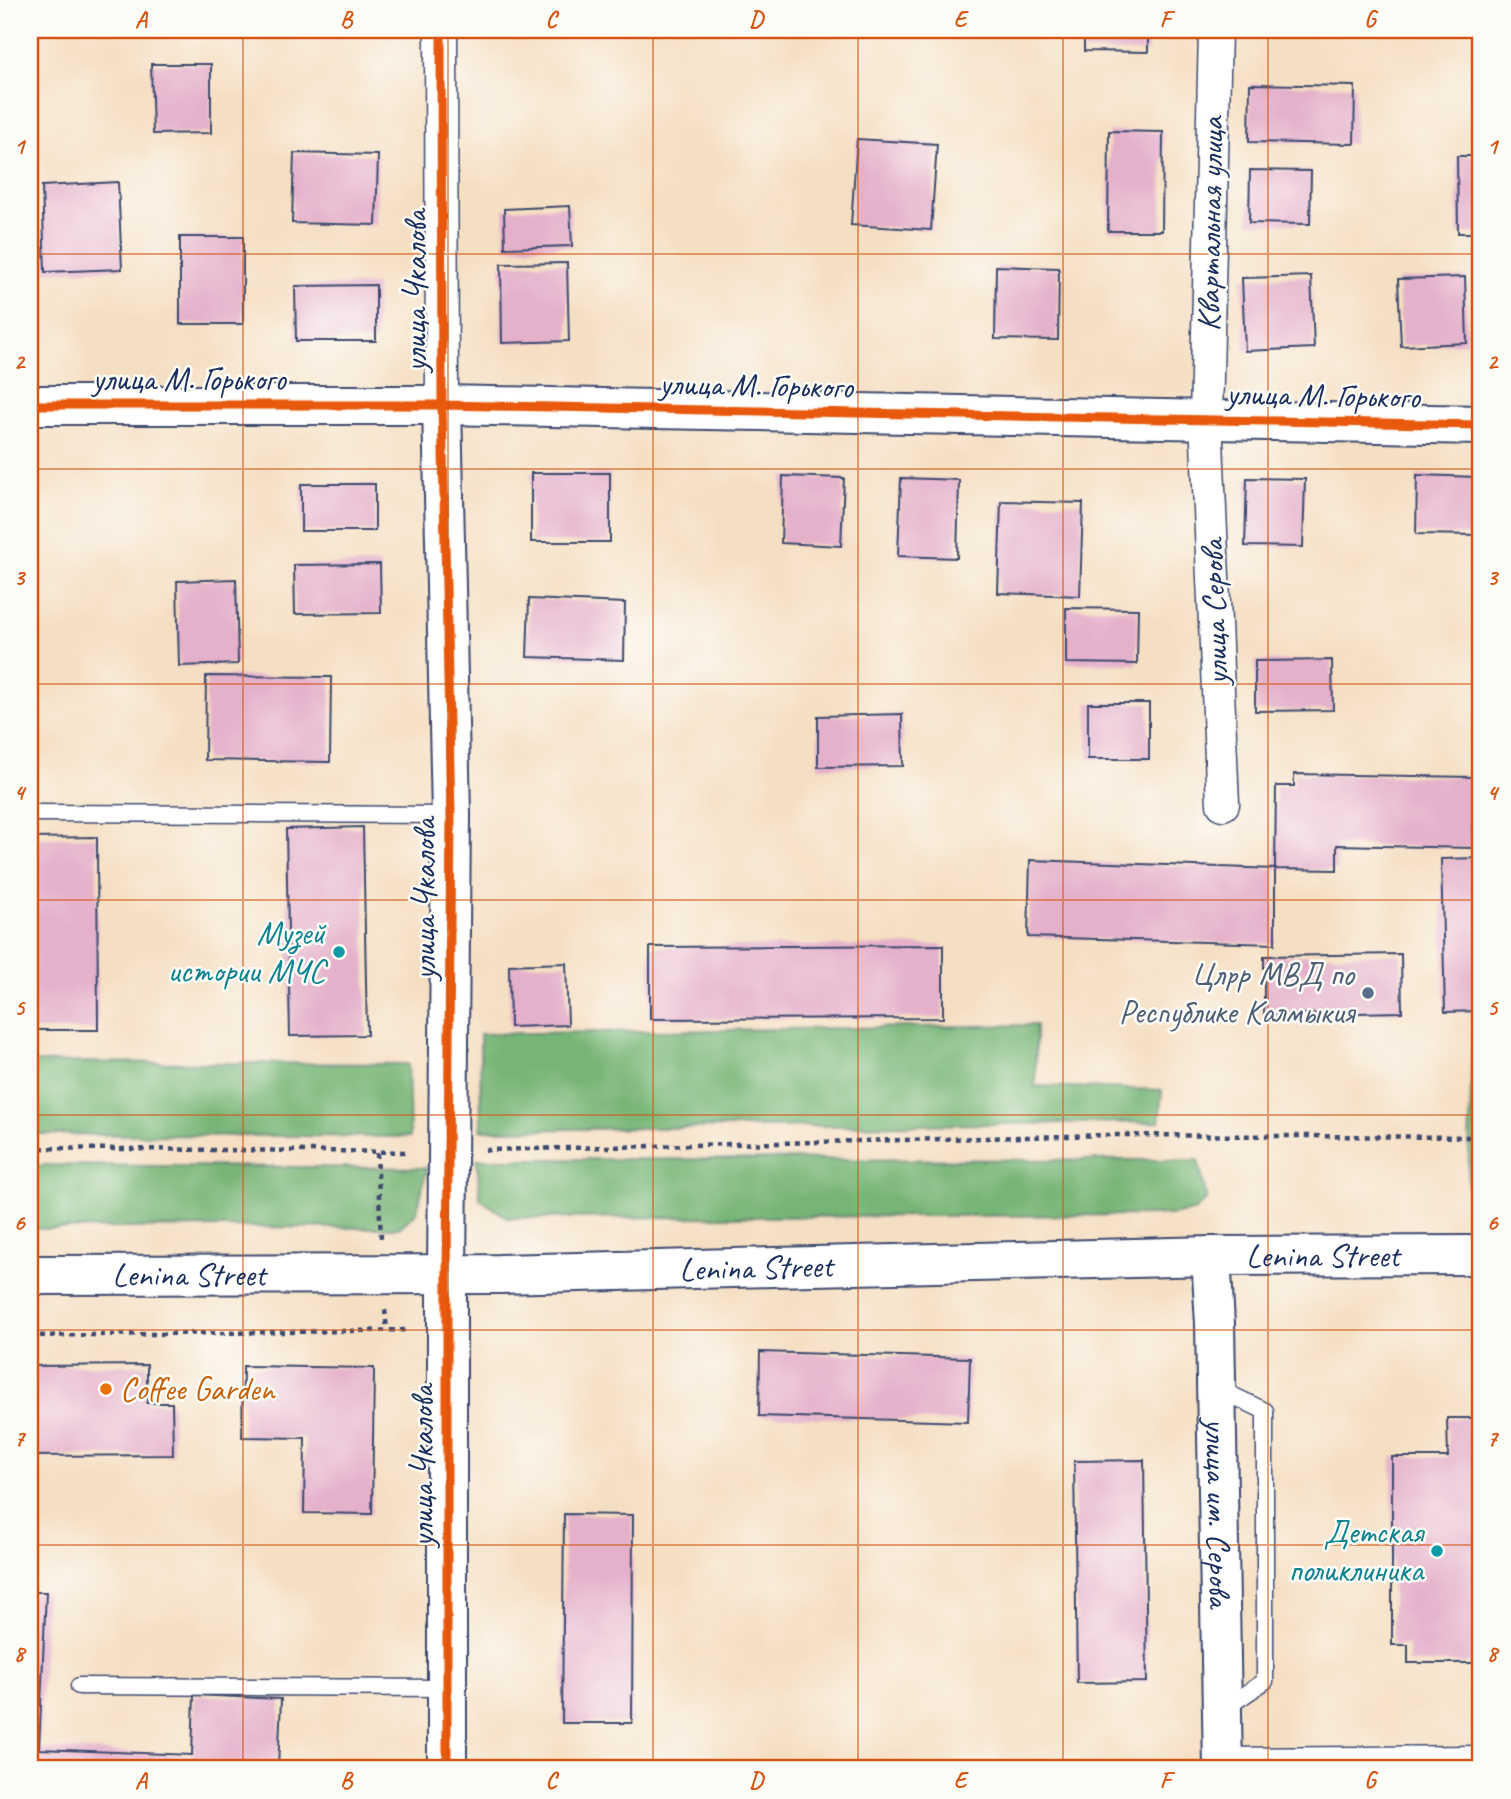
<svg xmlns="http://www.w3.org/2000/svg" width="1511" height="1799" viewBox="0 0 1511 1799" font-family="Caveat,sans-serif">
<rect width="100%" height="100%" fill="#fdfcf7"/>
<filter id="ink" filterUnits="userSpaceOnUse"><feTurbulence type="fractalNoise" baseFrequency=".0143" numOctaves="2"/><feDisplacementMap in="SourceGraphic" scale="14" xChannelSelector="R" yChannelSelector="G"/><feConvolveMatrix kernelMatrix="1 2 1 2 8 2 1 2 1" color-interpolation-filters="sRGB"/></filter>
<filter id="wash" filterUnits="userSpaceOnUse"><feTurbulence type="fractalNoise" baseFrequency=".00686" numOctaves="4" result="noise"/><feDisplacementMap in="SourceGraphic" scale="28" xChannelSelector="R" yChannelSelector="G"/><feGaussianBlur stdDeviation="1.57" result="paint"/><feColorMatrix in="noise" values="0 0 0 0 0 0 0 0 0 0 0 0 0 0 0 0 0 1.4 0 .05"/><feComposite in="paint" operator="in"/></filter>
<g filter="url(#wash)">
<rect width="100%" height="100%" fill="#f5dfc3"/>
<path fill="#77b576" stroke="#49726a" stroke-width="2" d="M 1036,1025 L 1035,1086 L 1162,1090 L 1159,1122 L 481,1130 L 480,1034 Z
M 1481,1037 L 1481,1206 L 1475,1204 L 1468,1187 L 1472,1051 Z
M 30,1062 L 408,1064 L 410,1137 L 30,1134 Z
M 477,1159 L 1198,1160 L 1207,1199 L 1194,1211 L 1170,1215 L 508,1218 L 480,1199 Z
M 30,1165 L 427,1168 L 417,1212 L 399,1228 L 219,1227 L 30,1229 Z"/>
<g id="blocks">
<path fill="#e5b0ca" d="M 1084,30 L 1148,30 L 1148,52 L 1084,51 Z
M 151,64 L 211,64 L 211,133 L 153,134 Z
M 1250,84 L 1355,86 L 1354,144 L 1249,142 Z
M 1109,131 L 1163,132 L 1162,231 L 1108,231 Z
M 857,139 L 937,144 L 931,230 L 851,225 Z
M 294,153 L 378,155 L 376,225 L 292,223 Z
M 1457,156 L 1481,156 L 1481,233 L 1458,233 Z
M 1250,170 L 1311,171 L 1310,224 L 1249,223 Z
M 118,182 L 122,269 L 45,272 L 42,186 Z
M 570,206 L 572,246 L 505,248 L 504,209 Z
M 180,237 L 243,237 L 243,324 L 180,324 Z
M 567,263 L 569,341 L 502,343 L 501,264 Z
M 996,266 L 1059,268 L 1058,340 L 995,339 Z
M 1311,276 L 1314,348 L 1245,351 L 1242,278 Z
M 1465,277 L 1467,343 L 1401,346 L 1398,279 Z
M 376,285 L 376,341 L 296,341 L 295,286 Z
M 531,473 L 610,473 L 610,542 L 531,542 Z
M 1417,475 L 1478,477 L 1477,535 L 1416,534 Z
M 783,476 L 844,478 L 841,546 L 781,543 Z
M 901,478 L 959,480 L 957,558 L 898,556 Z
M 1247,478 L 1305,479 L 1303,547 L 1245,546 Z
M 301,484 L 375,484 L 375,531 L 301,531 Z
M 1001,501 L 1083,503 L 1080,596 L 998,593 Z
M 380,564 L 381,613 L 295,614 L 294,565 Z
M 236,579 L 238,664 L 179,666 L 177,581 Z
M 529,599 L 625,603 L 624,660 L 527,657 Z
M 1066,608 L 1138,609 L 1137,664 L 1066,663 Z
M 1332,660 L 1333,710 L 1255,711 L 1255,661 Z
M 206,676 L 331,677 L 330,762 L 205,760 Z
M 1088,703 L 1149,703 L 1149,759 L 1088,759 Z
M 902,714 L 903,766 L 818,767 L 818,716 Z
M 1294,774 L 1474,777 L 1473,848 L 1337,845 L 1337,870 L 1275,869 L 1276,786 L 1294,786 Z
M 363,827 L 367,1035 L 290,1036 L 286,829 Z
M 97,837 L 98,1030 L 30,1030 L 30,838 Z
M 1481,858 L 1481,1011 L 1445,1012 L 1441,859 Z
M 1030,860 L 1275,869 L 1275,944 L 1028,937 Z
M 943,945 L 943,1018 L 650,1019 L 650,947 Z
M 1401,954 L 1402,1012 L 1264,1015 L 1264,956 Z
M 566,963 L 568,1025 L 510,1027 L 509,965 Z
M 760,1352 L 970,1358 L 968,1422 L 759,1416 Z
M 147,1365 L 147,1403 L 172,1403 L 173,1455 L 30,1456 L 30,1366 Z
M 243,1366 L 374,1368 L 372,1514 L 304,1513 L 305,1438 L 242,1437 Z
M 1447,1418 L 1481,1418 L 1481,1663 L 1408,1663 L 1408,1645 L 1392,1645 L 1392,1457 L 1448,1457 Z
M 1144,1460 L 1147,1682 L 1077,1683 L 1074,1461 Z
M 564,1514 L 633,1515 L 632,1723 L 562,1723 Z
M 30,1592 L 46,1592 L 39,1749 L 192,1755 L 194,1695 L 281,1699 L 278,1769 L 30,1769 Z"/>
</g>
</g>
<g filter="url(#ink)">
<use href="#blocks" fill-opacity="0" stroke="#3c496d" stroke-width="2"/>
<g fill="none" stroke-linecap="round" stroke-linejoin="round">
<g stroke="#3c496d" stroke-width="19">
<path id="service" d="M 30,813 L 451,815
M 1217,1388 L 1265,1411 L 1265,1681 L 1224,1709
M 79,1686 L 448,1688
M 1223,1756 L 1481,1754"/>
</g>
<g stroke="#3c496d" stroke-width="35">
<path id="minor" d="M 441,30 L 442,405
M 1215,30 L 1206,419 L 1223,804"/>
</g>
<g stroke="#3c496d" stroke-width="42">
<g id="tertiary">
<path d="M 30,405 L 442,405 L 1481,425"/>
<path d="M 442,405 L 451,815 L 447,1274 L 447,1769"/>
<path id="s1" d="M 1211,1256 L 1215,1324 L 1223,1769"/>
</g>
</g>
<g stroke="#3c496d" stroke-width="42">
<g id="primary">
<path id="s2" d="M 30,1275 L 499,1274 L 1211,1256 L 1481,1255"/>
</g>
</g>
<path stroke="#3c496d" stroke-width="4.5" stroke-dasharray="5 5" stroke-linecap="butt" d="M 30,1148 L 410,1152
M 485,1150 L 1108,1135 L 1481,1137
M 377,1153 L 381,1239
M 385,1310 L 387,1330
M 30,1336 L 410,1330"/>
<use href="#service" stroke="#fff" stroke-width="16"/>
<use href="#minor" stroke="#fff" stroke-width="32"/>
<use href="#tertiary" stroke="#fff" stroke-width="38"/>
<use href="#primary" stroke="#fff" stroke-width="38"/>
<g stroke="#fdfcf7" stroke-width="13">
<path id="cycleway" d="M 441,30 L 442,405 L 451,815 L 447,1274 L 447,1769
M 30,405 L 442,405 L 1481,425"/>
</g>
<use href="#cycleway" stroke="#e8590c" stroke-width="9"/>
</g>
</g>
<path fill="none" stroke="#d45514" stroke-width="2" stroke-opacity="0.55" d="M 243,30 L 243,1769M 448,30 L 448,1769M 653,30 L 653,1769M 858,30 L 858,1769M 1063,30 L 1063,1769M 1268,30 L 1268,1769M 30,254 L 1481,254M 30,469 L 1481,469M 30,684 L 1481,684M 30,900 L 1481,900M 30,1115 L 1481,1115M 30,1330 L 1481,1330M 30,1545 L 1481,1545"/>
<g fill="#0f9aa8" stroke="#fdfcf7" stroke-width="2.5">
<circle cx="339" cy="952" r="7"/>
<circle cx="1437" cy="1551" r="7"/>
</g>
<circle fill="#5c6f8a" stroke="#fdfcf7" stroke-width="2.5" cx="1368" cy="993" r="7"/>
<circle fill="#e8710a" stroke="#fdfcf7" stroke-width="2.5" cx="106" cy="1389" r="7"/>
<g text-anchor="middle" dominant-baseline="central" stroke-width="5" stroke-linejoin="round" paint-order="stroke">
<g font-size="33" fill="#1b2f5e" stroke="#fdfcf7">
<text transform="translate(1210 224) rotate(-89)">Квартальная улица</text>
<text transform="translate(415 291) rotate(-90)">улица Чкалова</text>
<text x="189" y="379">улица М. Горького</text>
<text transform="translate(756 385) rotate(1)">улица М. Горького</text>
<text transform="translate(1323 395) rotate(1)">улица М. Горького</text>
<text transform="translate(1214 612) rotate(-92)">улица Серова</text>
<text transform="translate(424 899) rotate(-90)">улица Чкалова</text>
<text stroke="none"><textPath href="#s2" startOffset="1293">Lenina Street</textPath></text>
<text stroke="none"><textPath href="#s2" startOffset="726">Lenina Street</textPath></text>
<text stroke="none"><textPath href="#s2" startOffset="159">Lenina Street</textPath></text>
<text transform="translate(422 1466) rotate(-90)">улица Чкалова</text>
<text stroke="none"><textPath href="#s1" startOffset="257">улица им. Серова</textPath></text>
</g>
<g font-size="33" fill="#0d838f" stroke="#fdfcf7" text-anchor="end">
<text x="325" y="933">Музей<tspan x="325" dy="38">истории МЧС</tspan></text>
<text x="1423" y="1532">Детская<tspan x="1423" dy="38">поликлиника</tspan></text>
</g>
<g font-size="33" fill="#4e5e75" stroke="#fdfcf7" text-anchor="end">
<text x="1354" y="974">Цлрр МВД по<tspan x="1354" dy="38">Республике Калмыкия</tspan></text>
</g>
<g font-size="33" fill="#c56008" stroke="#fdfcf7" text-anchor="start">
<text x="120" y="1389">Coffee Garden</text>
</g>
</g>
<rect width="1511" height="1799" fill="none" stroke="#fdfcf7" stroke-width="77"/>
<rect x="38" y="38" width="1434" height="1722" fill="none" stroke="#d45514" stroke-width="2.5"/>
<g font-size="23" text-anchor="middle" font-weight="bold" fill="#d45514">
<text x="141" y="27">A</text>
<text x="346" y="27">B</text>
<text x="551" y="27">C</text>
<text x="756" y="27">D</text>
<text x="960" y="27">E</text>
<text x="1165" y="27">F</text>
<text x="1370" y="27">G</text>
<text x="19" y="154">1</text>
<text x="1492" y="154">1</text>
<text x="19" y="369">2</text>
<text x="1492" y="369">2</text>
<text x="19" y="585">3</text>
<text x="1492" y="585">3</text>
<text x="19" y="800">4</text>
<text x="1492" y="800">4</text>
<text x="19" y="1015">5</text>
<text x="1492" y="1015">5</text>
<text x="19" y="1230">6</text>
<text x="1492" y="1230">6</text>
<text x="19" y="1446">7</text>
<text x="1492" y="1446">7</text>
<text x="19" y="1661">8</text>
<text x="1492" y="1661">8</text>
<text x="141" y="1788">A</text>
<text x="346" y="1788">B</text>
<text x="551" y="1788">C</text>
<text x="756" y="1788">D</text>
<text x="960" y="1788">E</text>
<text x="1165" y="1788">F</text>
<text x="1370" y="1788">G</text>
</g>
</svg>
